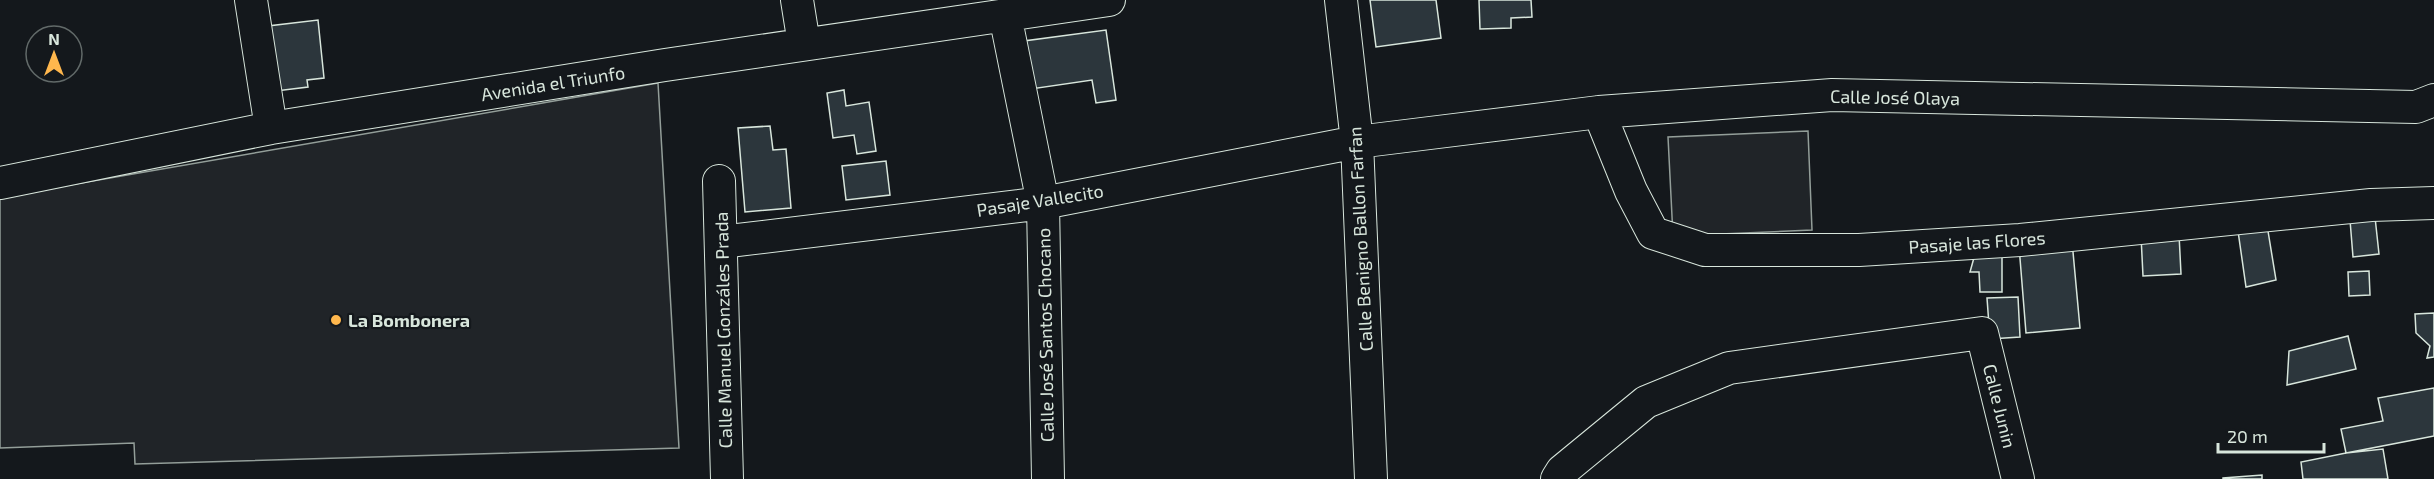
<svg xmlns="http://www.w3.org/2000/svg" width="2434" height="479" viewBox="0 0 2434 479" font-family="'Exo 2',sans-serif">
<rect width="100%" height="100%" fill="#14181c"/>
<path fill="#202428" stroke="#939e99" stroke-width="1.5" d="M 658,83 L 679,448 L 135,464 L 134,443 L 0,448 L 0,197 Z
M 1808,131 L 1812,230 L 1673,236 L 1668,137 Z"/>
<path fill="#2c363c" stroke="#d8e6dc" stroke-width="1.5" d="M 1370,0 L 1436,0 L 1441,38 L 1376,47 Z
M 1479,0 L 1531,0 L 1532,17 L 1511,18 L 1511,28 L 1480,29 Z
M 318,20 L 324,78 L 307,80 L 308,87 L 276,91 L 268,26 Z
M 1106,30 L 1116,100 L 1096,103 L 1092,80 L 1031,89 L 1024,41 Z
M 844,90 L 846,106 L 869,102 L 876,151 L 857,154 L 854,135 L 833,138 L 827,93 Z
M 770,126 L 773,150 L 786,149 L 791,208 L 745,212 L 738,128 Z
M 886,161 L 890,195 L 846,200 L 842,166 Z
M 2375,217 L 2379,254 L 2353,257 L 2350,220 Z
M 2267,225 L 2276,280 L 2246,287 L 2238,231 Z
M 2179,234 L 2181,274 L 2143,276 L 2141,236 Z
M 2072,241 L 2080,328 L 2026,333 L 2019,246 Z
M 2002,253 L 2002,292 L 1980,292 L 1979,272 L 1970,272 L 1975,254 Z
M 2369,271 L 2370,295 L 2349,296 L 2348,272 Z
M 2018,297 L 2020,337 L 1990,339 L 1987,298 Z
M 2434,313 L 2434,357 L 2427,358 L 2430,346 L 2416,333 L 2415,314 Z
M 2348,336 L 2356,369 L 2287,385 L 2289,351 Z
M 2434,388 L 2434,436 L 2346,453 L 2341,429 L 2383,421 L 2378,398 Z
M 2383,449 L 2388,479 L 2303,479 L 2301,462 L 2346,453 Z
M 2262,475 L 2262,479 L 2223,479 L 2223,478 Z"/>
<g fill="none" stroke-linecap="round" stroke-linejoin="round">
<g stroke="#d8e6dc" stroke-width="34">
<path id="street" d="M 251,0 L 271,128
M 797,0 L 804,44
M 1341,0 L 1357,142 L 1371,479
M 1005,15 L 1043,203 L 1048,479
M 1599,112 L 1631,191 L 1653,233 L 1705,250 L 1859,250 L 2020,240 L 2371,205 L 2434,203
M 719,181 L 727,479
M 0,183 L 271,128 L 665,65 L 1109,0
M 721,242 L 1043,203 L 1357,142 L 1599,112 L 1832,95 L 2416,107 L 2434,100
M 1557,479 L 1562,471 L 1646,402 L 1729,368 L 1982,333 L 2018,479"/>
</g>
<use href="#street" stroke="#14181c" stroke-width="32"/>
</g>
<circle fill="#ffb74d" stroke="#14181c" stroke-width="2" cx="336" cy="320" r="6"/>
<g text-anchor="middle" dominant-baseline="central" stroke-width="4.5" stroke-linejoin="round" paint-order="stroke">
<g font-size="18" fill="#d8e6dc" stroke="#14181c">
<text transform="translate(553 83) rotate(-9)">Avenida el Triunfo</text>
<text transform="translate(1895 97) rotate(1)">Calle José Olaya</text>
<text transform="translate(1040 200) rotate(-9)">Pasaje Vallecito</text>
<text transform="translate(1360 239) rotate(-93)">Calle Benigno Ballon Farfan</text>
<text transform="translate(1977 242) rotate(-4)">Pasaje las Flores</text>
<text transform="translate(723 330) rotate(-91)">Calle Manuel Gonzáles Prada</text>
<text transform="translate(1045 335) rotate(-91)">Calle José Santos Chocano</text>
<text transform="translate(2000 406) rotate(76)">Calle Junin</text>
</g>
<g font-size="18" font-weight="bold" fill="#d8e6dc" stroke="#14181c" text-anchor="start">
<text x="348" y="320">La Bombonera</text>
</g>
</g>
<g transform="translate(54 54)"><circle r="28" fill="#14181c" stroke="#626a69" stroke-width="1.5"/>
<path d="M0-4.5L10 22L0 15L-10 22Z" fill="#ffb74d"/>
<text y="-9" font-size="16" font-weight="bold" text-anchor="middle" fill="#d8e6dc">N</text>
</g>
<path d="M2218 443v9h106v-9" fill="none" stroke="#d8e6dc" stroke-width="3"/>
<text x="2227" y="443" font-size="18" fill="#d8e6dc" stroke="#14181c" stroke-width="4.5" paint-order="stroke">20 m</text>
</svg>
